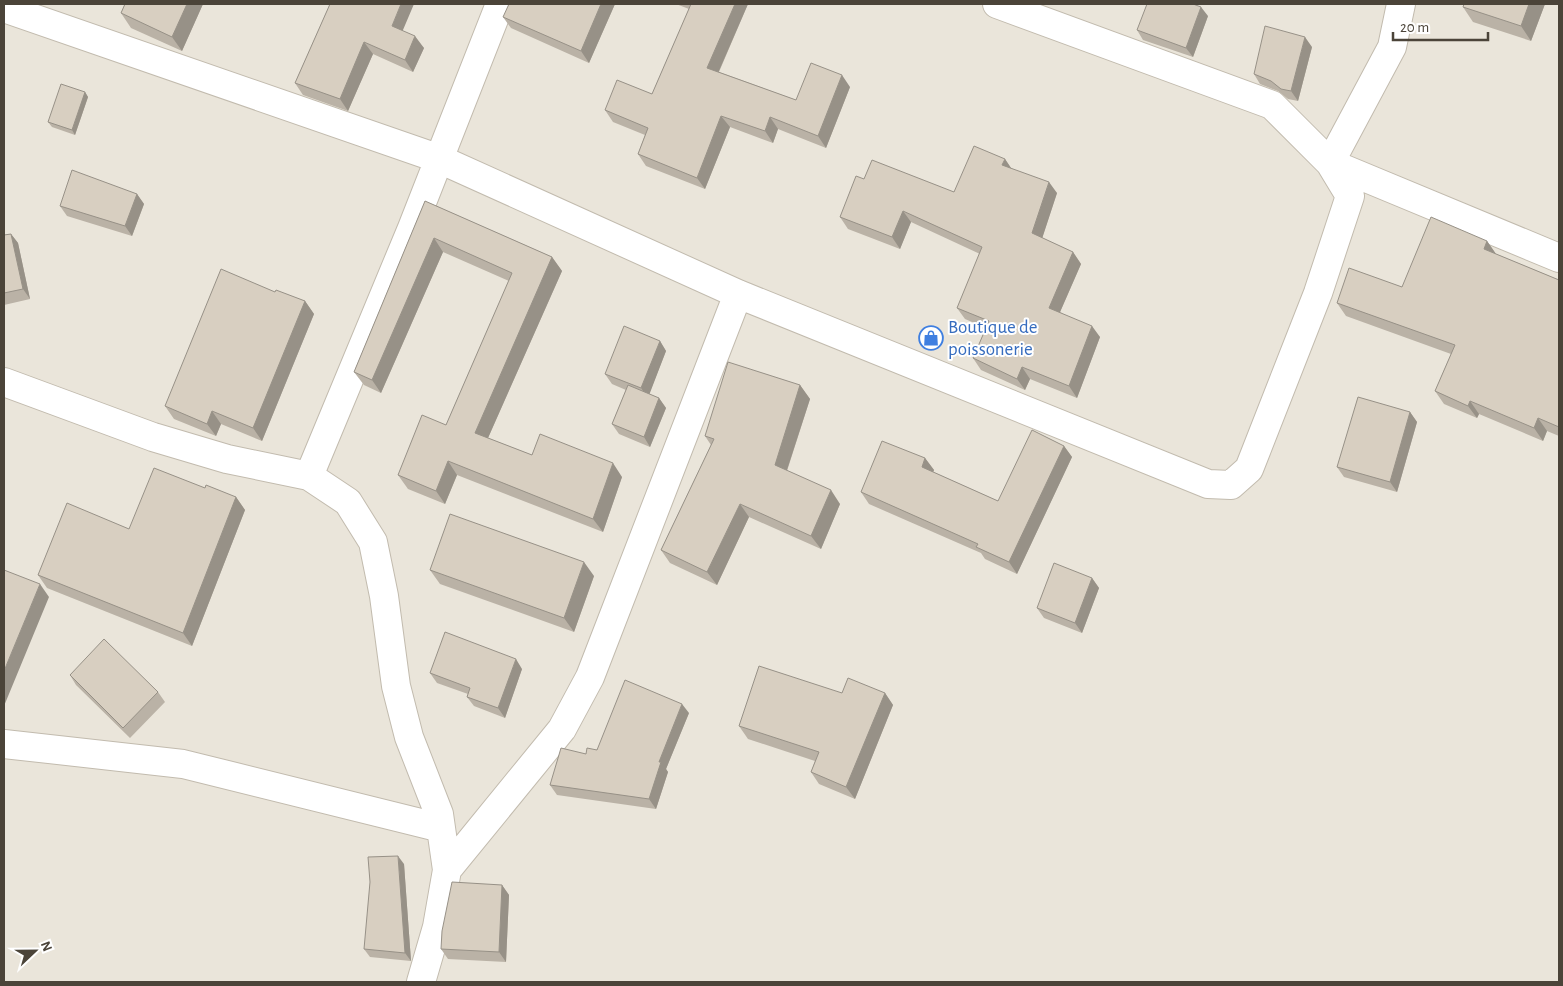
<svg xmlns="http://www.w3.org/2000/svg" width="1563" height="986" viewBox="0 0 1563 986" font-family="'Alegreya Sans',sans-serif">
<rect width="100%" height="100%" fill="#f6f3ec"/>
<path fill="#eae5da" d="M 4,4 L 1559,4 L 1559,982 L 4,982 Z"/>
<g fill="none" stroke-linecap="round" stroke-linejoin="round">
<g stroke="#c2bbae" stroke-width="30">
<path id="street" d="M 1401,4 L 1392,47 L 1330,163 L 1559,258
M 4,8 L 437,158 L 738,294 L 1208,484 L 1231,485 L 1249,469 L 1318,293 L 1350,196 L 1330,163 L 1272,105 L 997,4
M 4,382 L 153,437 L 227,459 L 309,476 L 348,502 L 373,542 L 384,596 L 396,686 L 409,737 L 439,814 L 447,870 L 437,927 L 421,982
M 309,476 L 412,228 L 500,4
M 4,744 L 183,764 L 441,828
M 447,870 L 562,729 L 590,677 L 738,294"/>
</g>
<use href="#street" stroke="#fff" stroke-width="28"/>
</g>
<path fill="#bab2a6" d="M 125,4 L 203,4 L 182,51 L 131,28 L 121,13 Z
M 330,4 L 403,31 L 424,48 L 413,72 L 373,54 L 348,111 L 303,95 L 295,83 Z
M 615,4 L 589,63 L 511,28 L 503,17 Z
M 676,4 L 748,4 L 719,72 L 796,100 L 850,87 L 826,148 L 778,129 L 773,143 L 730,127 L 705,189 L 646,166 L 638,154 L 645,135 L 613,122 L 605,110 L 652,94 L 689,9 Z
M 1545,4 L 1531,41 L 1473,22 L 1463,7 Z
M 1208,16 L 1193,57 L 1143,40 L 1137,30 Z
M 1312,47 L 1298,101 L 1288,99 L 1278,91 L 1260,84 L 1254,74 Z
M 85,92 L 88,97 L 75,135 L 52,127 L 48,122 Z
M 1005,159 L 1011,168 L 1057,193 L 1042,238 L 1073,252 L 1081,264 L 1060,312 L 1100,337 L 1077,398 L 1030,379 L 1025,390 L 981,370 L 973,358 L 986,328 L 965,319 L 957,308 L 980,254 L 911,222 L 900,249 L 848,229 L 840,217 L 864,179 L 954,192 Z
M 137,194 L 144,204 L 132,236 L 67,216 L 60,206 Z
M 425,201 L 552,257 L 562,271 L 488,438 L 532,455 L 622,477 L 603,532 L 457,475 L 445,504 L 408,489 L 398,475 L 446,425 L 509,281 L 443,252 L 381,393 L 364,385 L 354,372 Z
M 11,234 L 18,243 L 30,299 L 4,305 L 4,235 Z
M 1487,241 L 1496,254 L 1559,280 L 1559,436 L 1547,431 L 1543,441 L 1479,414 L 1477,418 L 1444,404 L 1435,391 L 1451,354 L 1346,316 L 1337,303 L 1402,287 Z
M 275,292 L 305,301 L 314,314 L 262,441 L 221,424 L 216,436 L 174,419 L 165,406 Z
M 660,341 L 666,351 L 649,394 L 659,398 L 666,408 L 650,447 L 619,434 L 612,424 L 626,390 L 612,384 L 605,374 Z
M 800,385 L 810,399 L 787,471 L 840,504 L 821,549 L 749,517 L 717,585 L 670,563 L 661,550 L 711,445 L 705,436 Z
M 1410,412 L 1417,422 L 1397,492 L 1344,477 L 1337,467 Z
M 1064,446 L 1072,457 L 1017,574 L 985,559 L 981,553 L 869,504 L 861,492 L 925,458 L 934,470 L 933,472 L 998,501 Z
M 205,488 L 236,497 L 245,510 L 192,646 L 47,588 L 38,575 L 129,529 Z
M 430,570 L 594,576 L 574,632 L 440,584 Z
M 1092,578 L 1099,588 L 1082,633 L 1044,618 L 1037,608 Z
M 522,669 L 505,718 L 474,706 L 467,697 L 468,694 L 437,683 L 430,673 Z
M 70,675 L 158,692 L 165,702 L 130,738 L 76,685 Z
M 842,693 L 885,693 L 893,705 L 855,799 L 819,784 L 811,772 L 815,761 L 748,739 L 739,726 Z
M 689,713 L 666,769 L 668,772 L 656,809 L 557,795 L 550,785 L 586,754 Z
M 404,864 L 411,961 L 370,957 L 364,949 Z
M 502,885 L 509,895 L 506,962 L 448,959 L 441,949 Z"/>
<path fill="#979187" d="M 187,4 L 203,4 L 182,51 L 172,37 Z
M 401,4 L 414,4 L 400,37 L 392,26 Z
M 601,4 L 615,4 L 589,63 L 581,51 Z
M 735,4 L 748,4 L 715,80 L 707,68 Z
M 1529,4 L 1545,4 L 1531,41 L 1521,26 Z
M 1201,7 L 1208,16 L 1193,57 L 1186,48 Z
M 415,36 L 424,48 L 413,72 L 405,60 Z
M 1305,37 L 1312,47 L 1298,101 L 1291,91 Z
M 364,42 L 373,54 L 348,111 L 340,99 Z
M 842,75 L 850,87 L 826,148 L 818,136 Z
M 85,92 L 88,97 L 75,135 L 72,130 Z
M 721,116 L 730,127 L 705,189 L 697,178 Z
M 770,117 L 778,129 L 773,143 L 765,131 Z
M 1005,159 L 1013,171 L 1002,165 Z
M 1049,182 L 1057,193 L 1040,245 L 1032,233 Z
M 137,194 L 144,204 L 132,236 L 125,226 Z
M 903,211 L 911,222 L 900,249 L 892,237 Z
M 11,234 L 18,243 L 30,299 L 23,289 Z
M 434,238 L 443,252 L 381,393 L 372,380 Z
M 1487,241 L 1496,254 L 1484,249 Z
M 1073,252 L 1081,264 L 1057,319 L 1049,308 Z
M 552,257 L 562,271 L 484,447 L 475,433 Z
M 305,301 L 314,314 L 262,441 L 253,428 Z
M 1092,326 L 1100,337 L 1077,398 L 1069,386 Z
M 660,341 L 666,351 L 648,398 L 641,388 Z
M 1022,367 L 1030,379 L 1025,390 L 1017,379 Z
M 800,385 L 810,399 L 784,479 L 775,465 Z
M 659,398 L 666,408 L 650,447 L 644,437 Z
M 1470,401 L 1479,414 L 1477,418 L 1468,406 Z
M 212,411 L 221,424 L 216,436 L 207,424 Z
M 1410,412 L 1417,422 L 1397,492 L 1390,482 Z
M 1538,418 L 1547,431 L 1543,441 L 1534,428 Z
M 1064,446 L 1072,457 L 1017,574 L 1009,562 Z
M 925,458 L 934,470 L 930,479 L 922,467 Z
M 448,461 L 457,475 L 445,504 L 436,491 Z
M 613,463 L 622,477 L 603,532 L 593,519 Z
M 831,490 L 840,504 L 821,549 L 811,536 Z
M 236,497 L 245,510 L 192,646 L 183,633 Z
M 740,504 L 749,517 L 717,585 L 707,572 Z
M 584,562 L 594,576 L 574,632 L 564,618 Z
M 1092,578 L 1099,588 L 1082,633 L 1075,623 Z
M 40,584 L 49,597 L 4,706 L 4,671 Z
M 516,659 L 522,669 L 505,718 L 498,708 Z
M 885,693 L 893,705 L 855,799 L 846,787 Z
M 682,704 L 689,713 L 666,769 L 668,772 L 656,809 L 649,799 L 659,762 Z
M 398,856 L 404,864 L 411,961 L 405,953 Z
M 502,885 L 509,895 L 506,962 L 499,952 Z"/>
<path fill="#d8cfc1" stroke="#979187" d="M 125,4 L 187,4 L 172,37 L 121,13 Z
M 330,4 L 401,4 L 392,26 L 415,36 L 405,60 L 364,42 L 340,99 L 295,83 Z
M 509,4 L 601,4 L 581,51 L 503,17 Z
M 691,4 L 735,4 L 707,68 L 796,100 L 811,63 L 842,75 L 818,136 L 770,117 L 765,131 L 721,116 L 697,178 L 638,154 L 648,128 L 605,110 L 617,80 L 652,94 Z
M 1147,4 L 1193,4 L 1201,7 L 1186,48 L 1137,30 Z
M 1464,4 L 1529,4 L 1521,26 L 1463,7 Z
M 1265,26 L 1305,37 L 1291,91 L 1281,89 L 1271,81 L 1254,74 Z
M 61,84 L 85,92 L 72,130 L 48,122 Z
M 974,146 L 1005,159 L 1002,165 L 1049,182 L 1032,233 L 1073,252 L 1049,308 L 1092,326 L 1069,386 L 1022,367 L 1017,379 L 973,358 L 989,321 L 957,308 L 982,247 L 903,211 L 892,237 L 840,217 L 856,176 L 864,179 L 872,160 L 954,192 Z
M 72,170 L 137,194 L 125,226 L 60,206 Z
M 425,201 L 552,257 L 475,433 L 532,455 L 540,434 L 613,463 L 593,519 L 448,461 L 436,491 L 398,475 L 422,415 L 446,425 L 512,273 L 434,238 L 372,380 L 354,372 Z
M 1431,217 L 1487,241 L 1484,249 L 1559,280 L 1559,427 L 1538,418 L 1534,428 L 1470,401 L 1468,406 L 1435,391 L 1455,345 L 1337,303 L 1349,268 L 1402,287 Z
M 11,234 L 23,289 L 4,293 L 4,235 Z
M 221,269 L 275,292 L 276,290 L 305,301 L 253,428 L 212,411 L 207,424 L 165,406 Z
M 624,326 L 660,341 L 641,388 L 605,374 Z
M 728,362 L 800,385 L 775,465 L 831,490 L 811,536 L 740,504 L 707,572 L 661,550 L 714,439 L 705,436 Z
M 628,385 L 659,398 L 644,437 L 612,424 Z
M 1358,397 L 1410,412 L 1390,482 L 1337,467 Z
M 1032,430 L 1064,446 L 1009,562 L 976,547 L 978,544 L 861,492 L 882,441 L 925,458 L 922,467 L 998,501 Z
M 154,468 L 205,488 L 206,485 L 236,497 L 183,633 L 38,575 L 67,503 L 129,529 Z
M 450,514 L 584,562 L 564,618 L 430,570 Z
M 1054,563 L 1092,578 L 1075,623 L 1037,608 Z
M 4,570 L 40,584 L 4,671 Z
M 445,632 L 516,659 L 498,708 L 467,697 L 470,688 L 430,673 Z
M 104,639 L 158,692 L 123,728 L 70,675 Z
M 759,666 L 842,693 L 848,678 L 885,693 L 846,787 L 811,772 L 819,752 L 739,726 Z
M 625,680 L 682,704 L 659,762 L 661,762 L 649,799 L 550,785 L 561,748 L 586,754 L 587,748 L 597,750 Z
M 398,856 L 405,953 L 364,949 L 370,882 L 368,857 Z
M 452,882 L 502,885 L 499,952 L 441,949 L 442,931 Z"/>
<defs>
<g id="shop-ring" transform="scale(1.25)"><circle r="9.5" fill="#fff" stroke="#3f7fe0" stroke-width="1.5"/><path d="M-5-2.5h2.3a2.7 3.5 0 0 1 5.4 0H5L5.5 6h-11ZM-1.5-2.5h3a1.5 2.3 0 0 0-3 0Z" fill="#3f7fe0"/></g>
</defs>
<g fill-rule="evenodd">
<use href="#shop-ring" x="931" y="338"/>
</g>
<g text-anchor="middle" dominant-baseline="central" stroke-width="4" stroke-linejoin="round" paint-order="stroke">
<g font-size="19" fill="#366cbe" stroke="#fff" text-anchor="start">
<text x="948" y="327">Boutique de<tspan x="948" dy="22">poissonerie</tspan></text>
</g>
</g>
<rect width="1563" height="986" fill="none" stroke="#4b4439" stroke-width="10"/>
<g transform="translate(35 951) rotate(68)" stroke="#ffffff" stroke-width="4" paint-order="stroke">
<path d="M0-4L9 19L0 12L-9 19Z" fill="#4b4439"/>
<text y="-8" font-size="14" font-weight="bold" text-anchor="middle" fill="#4b4439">N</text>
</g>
<path d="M1393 32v8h95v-8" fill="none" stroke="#4b4439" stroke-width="2.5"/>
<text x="1400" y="32" font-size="15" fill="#4b4439" stroke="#ffffff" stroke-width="4" paint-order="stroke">20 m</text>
</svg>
